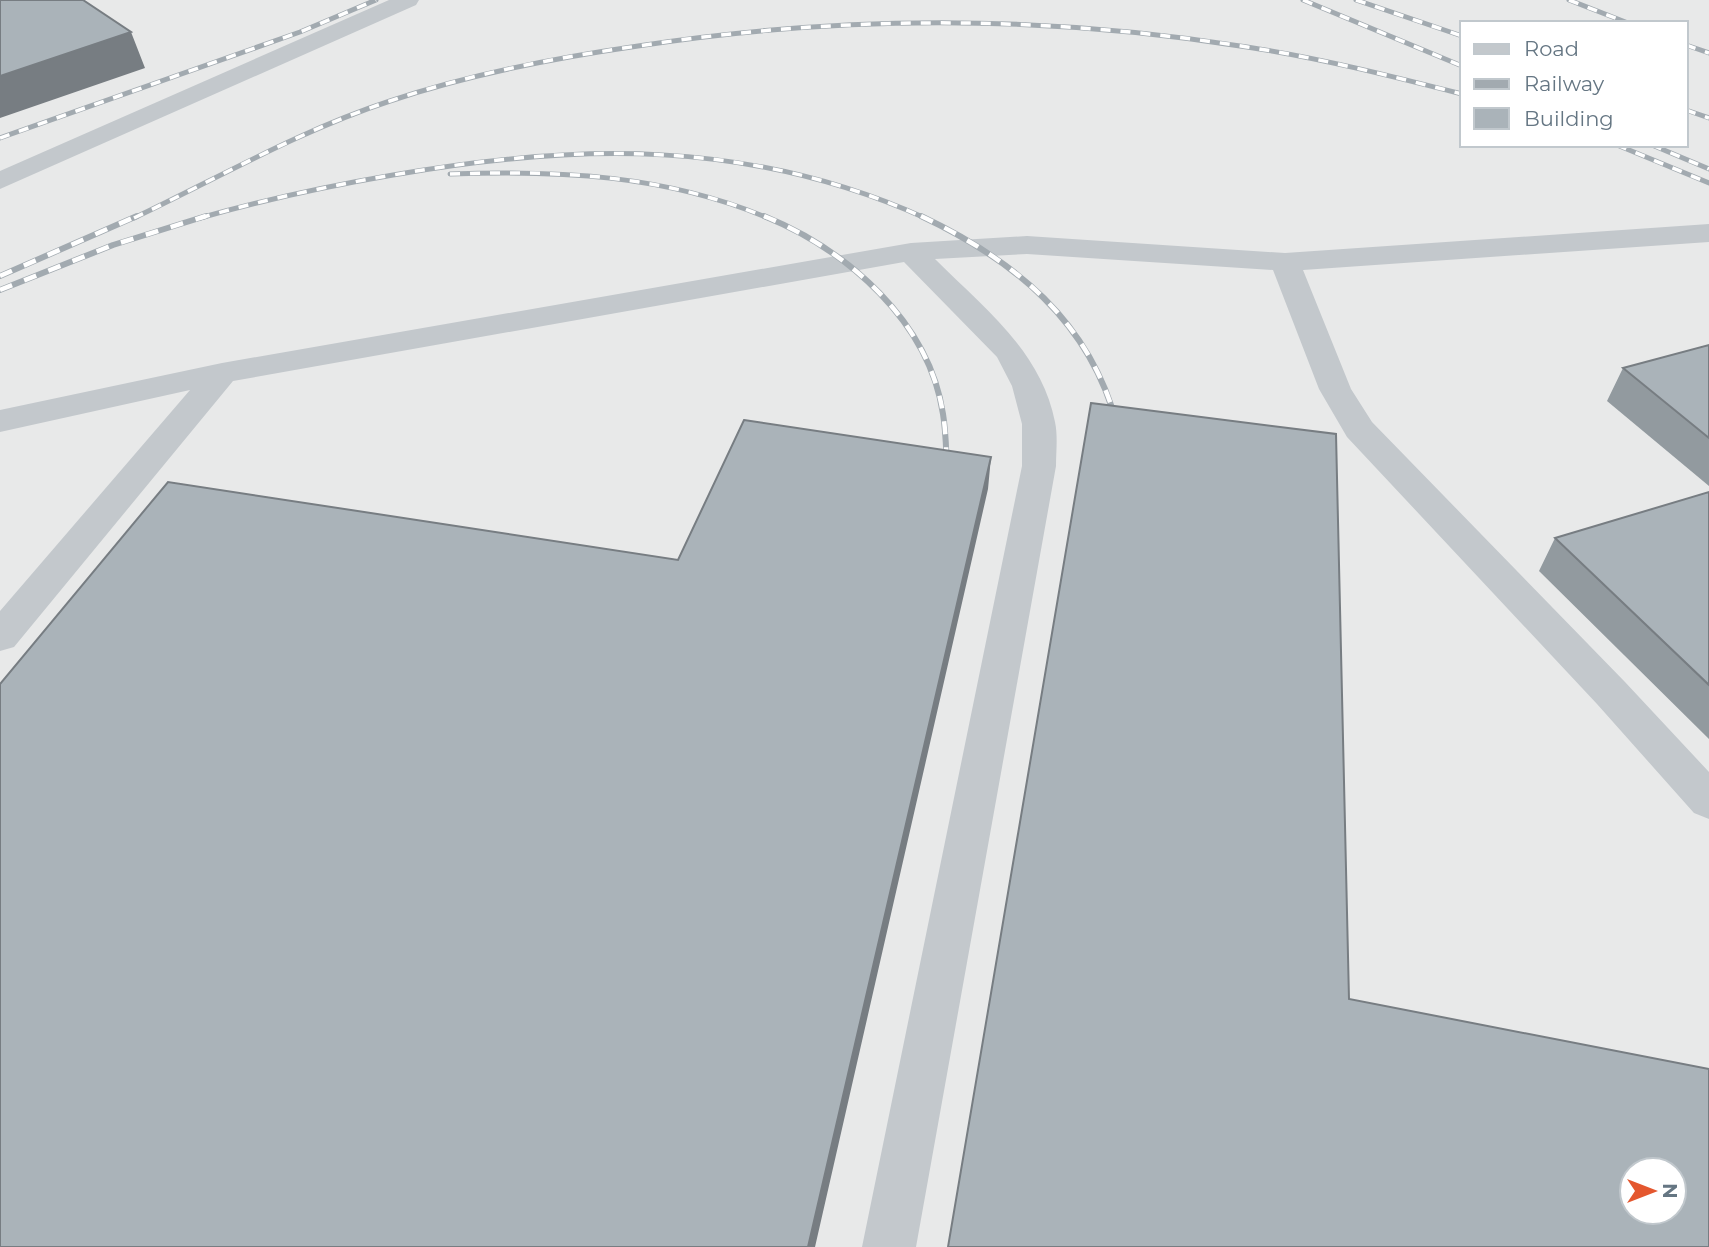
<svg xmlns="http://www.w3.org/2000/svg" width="1709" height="1247" viewBox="0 0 1709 1247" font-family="Montserrat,sans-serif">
<rect width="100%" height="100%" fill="#fafaf8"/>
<path fill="#e8e9e9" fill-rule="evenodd" d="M 0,0 L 1709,0 L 1709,1247 L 0,1247 ZM 1462,23 L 1686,23 L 1686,145 L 1462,145 ZM 1632,1170 L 1674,1170 L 1674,1212 L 1632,1212 Z"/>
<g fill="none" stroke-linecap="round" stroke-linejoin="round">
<path fill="#c3c8cc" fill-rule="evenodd" d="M 389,0 L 419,0 L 416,5 L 0,189 L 0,171 Z
M 1709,224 L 1709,242 L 1303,270 L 1351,389 L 1372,422 L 1625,682 L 1709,772 L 1709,819 L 1694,813 L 1597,704 L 1347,437 L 1319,389 L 1273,270 L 1027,254 L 935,259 C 984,308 1041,351 1055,422 C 1058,436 1056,452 1056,466 L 916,1247 L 862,1247 L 1022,466 L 1022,424 L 1012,386 L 997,357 L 904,262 L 233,381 L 14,647 L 0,651 L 0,611 L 190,390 L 0,432 L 0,410 L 222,363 L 911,243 L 1027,236 L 1285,253 Z"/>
<g stroke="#a2aab0" stroke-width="5">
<path id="rail-far1" d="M 1303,0 L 1462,66
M 1356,0 L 1462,36
M 1569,0 L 1628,23
M 1686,45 L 1709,53
M 1686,110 L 1709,118
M 0,138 L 300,32 L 376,0
M 1617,145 L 1709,183
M 1652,145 L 1709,169
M 450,174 C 560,170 666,175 768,218
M 134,218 C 218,178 301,130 390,101 C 470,74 554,58 638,46 C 840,15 1045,15 1247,47 C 1320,58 1391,76 1462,94
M 200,218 C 263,200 328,186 393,175 C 577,143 750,139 925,218"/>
</g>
<g stroke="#a2aab0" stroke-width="6">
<path id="rail" d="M 764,216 C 847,250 929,321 943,414 C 946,432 946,450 947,468
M 921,216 C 1014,260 1090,321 1117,425
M 0,276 L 137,216
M 0,290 L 113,245 L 206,216"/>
</g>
<use href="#rail-far1" stroke="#fff" stroke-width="3.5" stroke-dasharray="10" stroke-linecap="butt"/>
<use href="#rail" stroke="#fff" stroke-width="4.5" stroke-dasharray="13" stroke-linecap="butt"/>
</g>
<path fill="#929a9f" d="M 1709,345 L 1709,486 L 1607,401 L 1623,368 Z
M 1709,492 L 1709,739 L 1539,571 L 1555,538 Z"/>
<path fill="#777d82" d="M 131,32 L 145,68 L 0,118 L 0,76 Z
M 991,457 L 988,489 L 815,1247 L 808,1247 Z"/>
<path fill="#aab3b9" stroke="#777d82" stroke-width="2" fill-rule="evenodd" d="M 0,0 L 83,0 L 131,32 L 0,76 Z
M 1709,345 L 1709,438 L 1623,368 Z
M 1091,403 L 1336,434 L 1349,999 L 1709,1069 L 1709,1247 L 948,1247 ZM 1632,1170 L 1674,1170 L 1674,1212 L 1632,1212 Z
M 744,420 L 991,457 L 808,1247 L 0,1247 L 0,684 L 168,482 L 678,560 Z
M 1709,492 L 1709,685 L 1555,538 Z"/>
<rect x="1460" y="21" width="228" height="126" fill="#ffffff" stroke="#c1c8cd" stroke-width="2"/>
<rect x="1474" y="44" width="35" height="10" fill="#c3c8cc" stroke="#c1c8cd" stroke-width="2"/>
<text x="1524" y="56" font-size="21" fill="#657683">Road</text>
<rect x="1474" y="79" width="35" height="10" fill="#a2aab0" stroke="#c1c8cd" stroke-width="2"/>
<text x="1524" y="91" font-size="21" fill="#657683">Railway</text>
<rect x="1474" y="108" width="35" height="21" fill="#aab3b9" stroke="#c1c8cd" stroke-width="2"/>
<text x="1524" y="126" font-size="21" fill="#657683">Building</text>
<g transform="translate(1653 1191) rotate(90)"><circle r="33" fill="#ffffff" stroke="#c1c8cd" stroke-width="2"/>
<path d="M0-5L12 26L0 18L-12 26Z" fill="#e4572e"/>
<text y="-10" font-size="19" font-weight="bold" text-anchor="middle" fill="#657683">N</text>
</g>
</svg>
